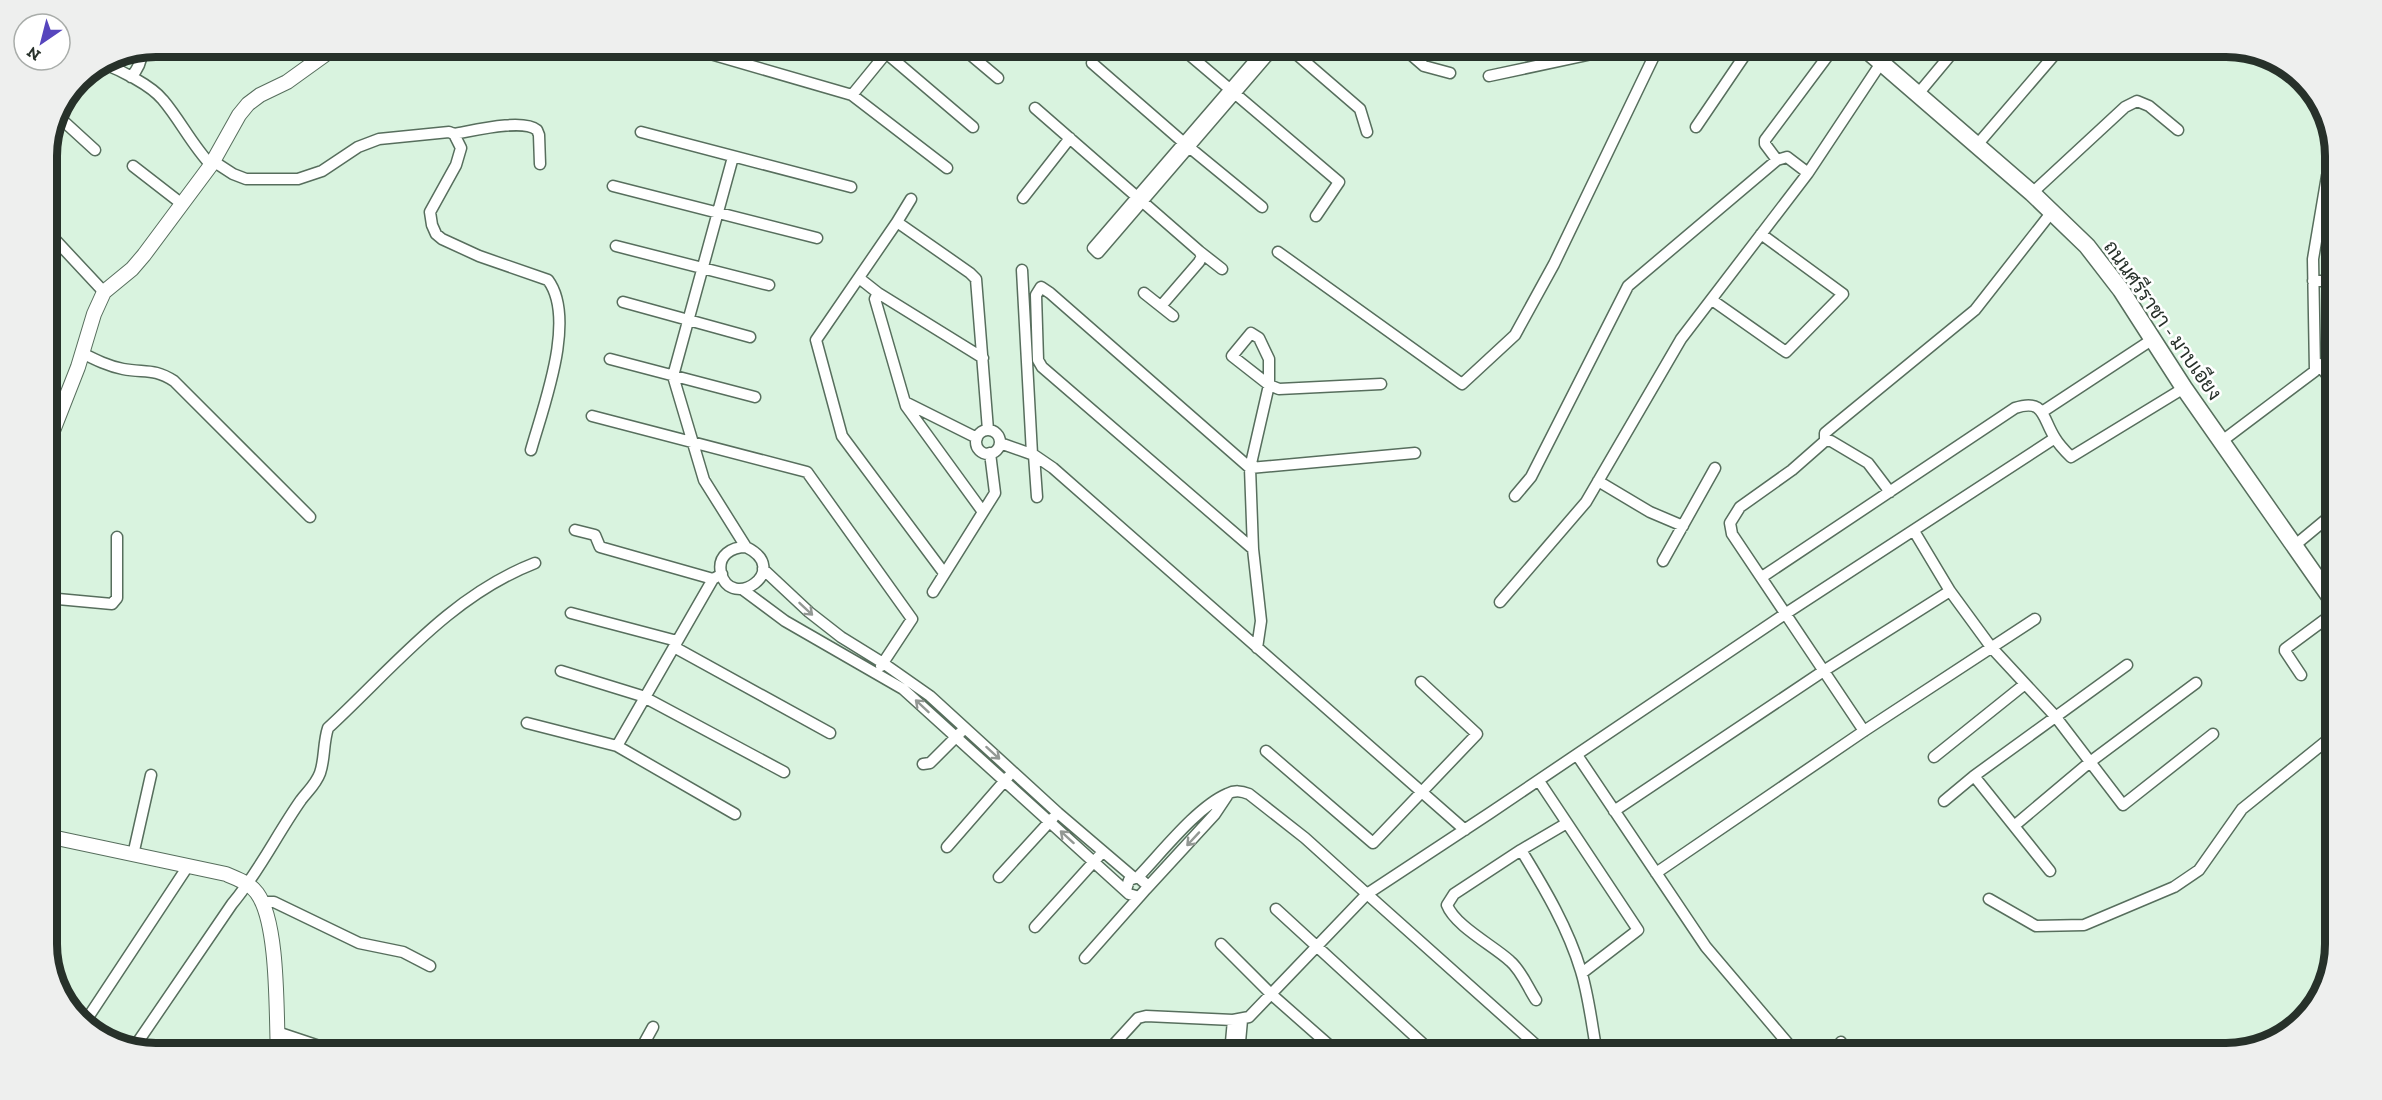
<svg xmlns="http://www.w3.org/2000/svg" width="2382" height="1100" viewBox="0 0 2382 1100" font-family="'Zilla Slab',Sarabun,serif">
<rect width="100%" height="100%" fill="#d9f3df"/>
<g fill="none" stroke-linecap="round" stroke-linejoin="round">
<g stroke="#576e5d" stroke-width="13">
<path id="minor" d="M 683,46 L 852,95 L 947,168
M 863,46 L 886,53 L 973,127
M 960,46 L 998,78
M 1179,46 L 1339,182 L 1316,216
M 1267,46 L 1093,248 L 1098,253 L 1276,46
M 1287,46 L 1360,109 L 1367,132
M 1401,46 L 1424,66 L 1450,73
M 102,63 C 120,70 151,85 163,100 C 180,120 192,145 211,165
M 1092,63 L 1184,143 L 1262,207
M 1489,76 L 1629,46
M 131,77 C 138,69 143,60 141,49
M 1918,94 L 1958,46
M 852,95 L 892,46
M 1035,108 L 1199,251 L 1202,256 L 1199,262 L 1161,306
M 60,118 L 95,150
M 1696,127 L 1751,46
M 641,132 L 851,187
M 454,134 C 472,131 523,118 537,130 L 539,135 L 540,164
M 1977,145 L 2062,46
M 733,157 L 673,376 L 704,480 L 746,547 C 793,570 731,612 721,573 C 717,555 732,547 746,547
M 1777,160 L 1765,144 L 1765,140 L 1835,46
M 213,161 L 233,174 L 246,179 L 298,179 L 322,171 L 358,147 L 379,139 L 449,132 L 454,134 L 461,148 L 456,165 L 430,212 L 432,225 L 436,234 L 442,239 L 479,256 L 548,280 C 577,319 543,407 531,450
M 133,166 L 182,204
M 613,186 L 817,238
M 2032,193 L 2125,107 L 2137,101 L 2149,106 L 2178,130
M 1023,198 L 1070,138
M 911,199 L 897,222 L 970,273 L 976,279 L 988,430
M 897,222 L 816,340 L 842,436 L 944,573
M 47,231 L 104,292
M 616,246 L 769,285
M 1199,251 L 1222,269
M 1278,252 L 1462,384 L 1515,335 L 1554,264 L 1655,54 L 1662,46
M 1022,270 L 1032,454
M 859,278 L 878,293 L 875,299 L 906,406 L 983,512
M 2313,281 L 2335,281
M 2325,281 L 2335,295
M 878,293 L 983,358
M 1144,293 L 1173,316
M 1712,300 L 1786,352 L 1843,294 L 1761,234
M 623,302 L 750,337
M 82,353 C 96,360 108,366 123,369 C 145,373 154,368 174,381 L 310,517
M 610,359 L 755,397
M 2315,360 L 2335,385
M 905,402 L 977,438
M 2042,412 L 2153,339
M 592,416 L 807,472 L 912,619 L 881,666
M976 442a12 12 0 1 1 24 0a12 12 0 1 1-24 0Z
M 1825,441 L 1831,441 L 1868,463 L 1890,492
M 2222,441 L 2315,371 L 2313,259 L 2327,176 L 2335,155
M 1000,443 L 1034,455 L 1053,468 L 1465,830
M 1034,455 L 1037,497
M 1598,481 L 1650,512 L 1683,526
M 1515,496 L 1531,477 L 1628,286 L 1777,160 L 1787,157 L 1808,173
M 575,530 L 595,535 L 600,547 L 713,579
M 1914,531 L 1950,591 L 1991,647 L 2055,716 L 2123,805 L 2213,734
M 2294,546 L 2335,512
M 1253,549 L 1042,367 L 1038,360 L 1036,295 L 1041,287 L 1050,293 L 1250,468 L 1415,453
M 1663,561 L 1715,468
M 763,569 L 809,612 L 841,637 L 883,663 L 930,696 L 1058,813 L 1133,877
M 1762,577 L 2015,408 C 2045,398 2042,418 2055,438 C 2059,445 2065,451 2071,457 L 2184,388
M 2320,583 L 2335,569
M 742,589 L 785,621 L 903,689 L 1129,894 L 1139,897 L 1146,889 L 1146,884 L 1138,877 L 1129,880 L 1126,890
M 933,592 L 995,493 L 990,453
M 47,598 L 112,604 L 117,598 L 117,537
M 1500,602 L 1586,502 L 1681,339 L 1808,173 L 1881,63
M 571,613 L 677,641
M 674,647 L 830,733
M 1257,648 L 1261,621 L 1253,549 L 1250,468 L 1269,385 L 1269,359 L 1259,338 L 1251,333 L 1232,356 L 1269,385 L 1279,389 L 1381,384
M 561,671 L 642,696 L 784,772
M 2301,675 L 2285,651 L 2285,649 L 2335,612
M 527,723 L 617,746 L 735,814
M 1864,731 L 1732,534 L 1730,523 L 1740,507 L 1792,470 L 1825,441 L 1825,433 L 1831,428 L 1975,310 L 2051,213
M 617,746 L 713,579 L 722,574
M 1266,751 L 1373,843 L 1477,734 L 1421,682
M 1577,755 L 1706,947 L 1796,1053
M 1934,757 L 2025,684
M 47,758 L 48,755
M 923,764 L 930,763 L 961,732
M 1539,781 L 1567,823 L 1521,850 C 1545,889 1568,928 1581,971 C 1589,997 1592,1027 1597,1053
M 1944,801 L 1974,776
M 1614,811 L 1825,670 L 1950,591
M 1567,823 L 1638,930 L 1582,973
M 2014,826 L 2090,762 L 2196,683
M 947,847 L 1008,777
M 1521,850 L 1454,894 L 1447,905 C 1455,926 1494,946 1510,961 C 1521,970 1528,988 1536,1000
M 133,855 L 151,775
M 2050,871 L 1974,776 L 2127,665
M 1656,873 L 1864,731 L 2035,619
M 999,877 L 1053,818
M 1146,889 L 1215,814 L 1227,796
M 1989,899 L 2036,926 L 2084,925 L 2174,887 L 2199,870 L 2242,809 L 2335,734
M 262,902 L 274,902 L 359,943 L 403,952 L 430,966
M 1276,909 L 1433,1053
M 1035,927 L 1099,856
M 1221,944 L 1271,994 L 1338,1053
M 1085,958 L 1139,897
M 85,1022 L 188,866
M 277,1032 L 340,1053
M 133,1049 L 232,904 C 259,872 277,834 301,800 C 308,791 316,784 320,773 C 325,759 323,743 328,728 C 393,668 450,596 535,563
M 641,1053 L 642,1047 L 653,1027
M 1106,1053 L 1138,1018 L 1146,1016 L 1233,1020 L 1249,1017 L 1367,894 L 1305,838 L 1249,794 C 1241,791 1235,790 1227,794 C 1197,807 1162,852 1138,877
M 1230,1053 L 1233,1020
M 1239,1053 L 1242,1020
M 1545,1053 L 1367,894 L 1490,813 L 1785,614 L 2055,438
M 1832,1053 L 1841,1042"/>
</g>
<g stroke="#576e5d" stroke-width="16">
<path id="tertiary" d="M 47,446 L 78,367 L 94,314 L 104,292 L 132,269 L 144,255 L 211,165 L 239,115 L 248,104 L 260,95 L 287,82 L 337,46
M 47,836 L 226,874 C 237,879 250,883 257,893 C 279,923 276,1015 278,1053"/>
</g>
<g stroke="#576e5d" stroke-width="19">
<path id="secondary" d="M 1862,46 L 2032,193 L 2087,246 L 2121,290 L 2184,388 L 2335,604"/>
</g>
<use href="#minor" stroke="#fff" stroke-width="10"/>
<use href="#tertiary" stroke="#fff" stroke-width="14"/>
<use href="#secondary" stroke="#fff" stroke-width="16"/>
</g>
<defs><path id="oneway-shaft" d="M-6 0H5M1.5-3L5.5 0L1.5 3" fill="none" stroke-width="1.6" stroke-linecap="round" stroke-linejoin="round" transform="scale(1.5)"/></defs>
<g stroke="#939894">
<use href="#oneway-shaft" transform="translate(806 609) rotate(43)"/>
<use href="#oneway-shaft" transform="translate(922 706) rotate(-137)"/>
<use href="#oneway-shaft" transform="translate(993 753) rotate(42)"/>
<use href="#oneway-shaft" transform="translate(1067 837) rotate(-138)"/>
<use href="#oneway-shaft" transform="translate(1193 839) rotate(133)"/>
</g>
<g text-anchor="middle" dominant-baseline="central" stroke-width="5" stroke-linejoin="round" paint-order="stroke">
<g font-size="20" fill="#27312a" stroke="#fff">
<text transform="translate(2163 320) rotate(55)">ถนนศรีราชา - มาบเอียง</text>
</g>
</g>
<path d="M0 0H2382V1100H0ZM156 57H2226A99 99 0 0 1 2325 156V944A99 99 0 0 1 2226 1043H156A99 99 0 0 1 57 944V156A99 99 0 0 1 156 57Z" fill="#eeefee" fill-rule="evenodd"/>
<path fill="none" stroke="#27312a" stroke-width="8" d="M156 57H2226A99 99 0 0 1 2325 156V944A99 99 0 0 1 2226 1043H156A99 99 0 0 1 57 944V156A99 99 0 0 1 156 57Z"/>
<g transform="translate(42 42) rotate(215)"><circle r="28" fill="#ffffff" stroke="#a9adaa" stroke-width="1.5"/>
<path d="M0-4.5L10 22L0 15L-10 22Z" fill="#5645bd"/>
<text y="-9" font-size="16" font-weight="bold" text-anchor="middle" fill="#27312a">N</text>
</g>
</svg>
